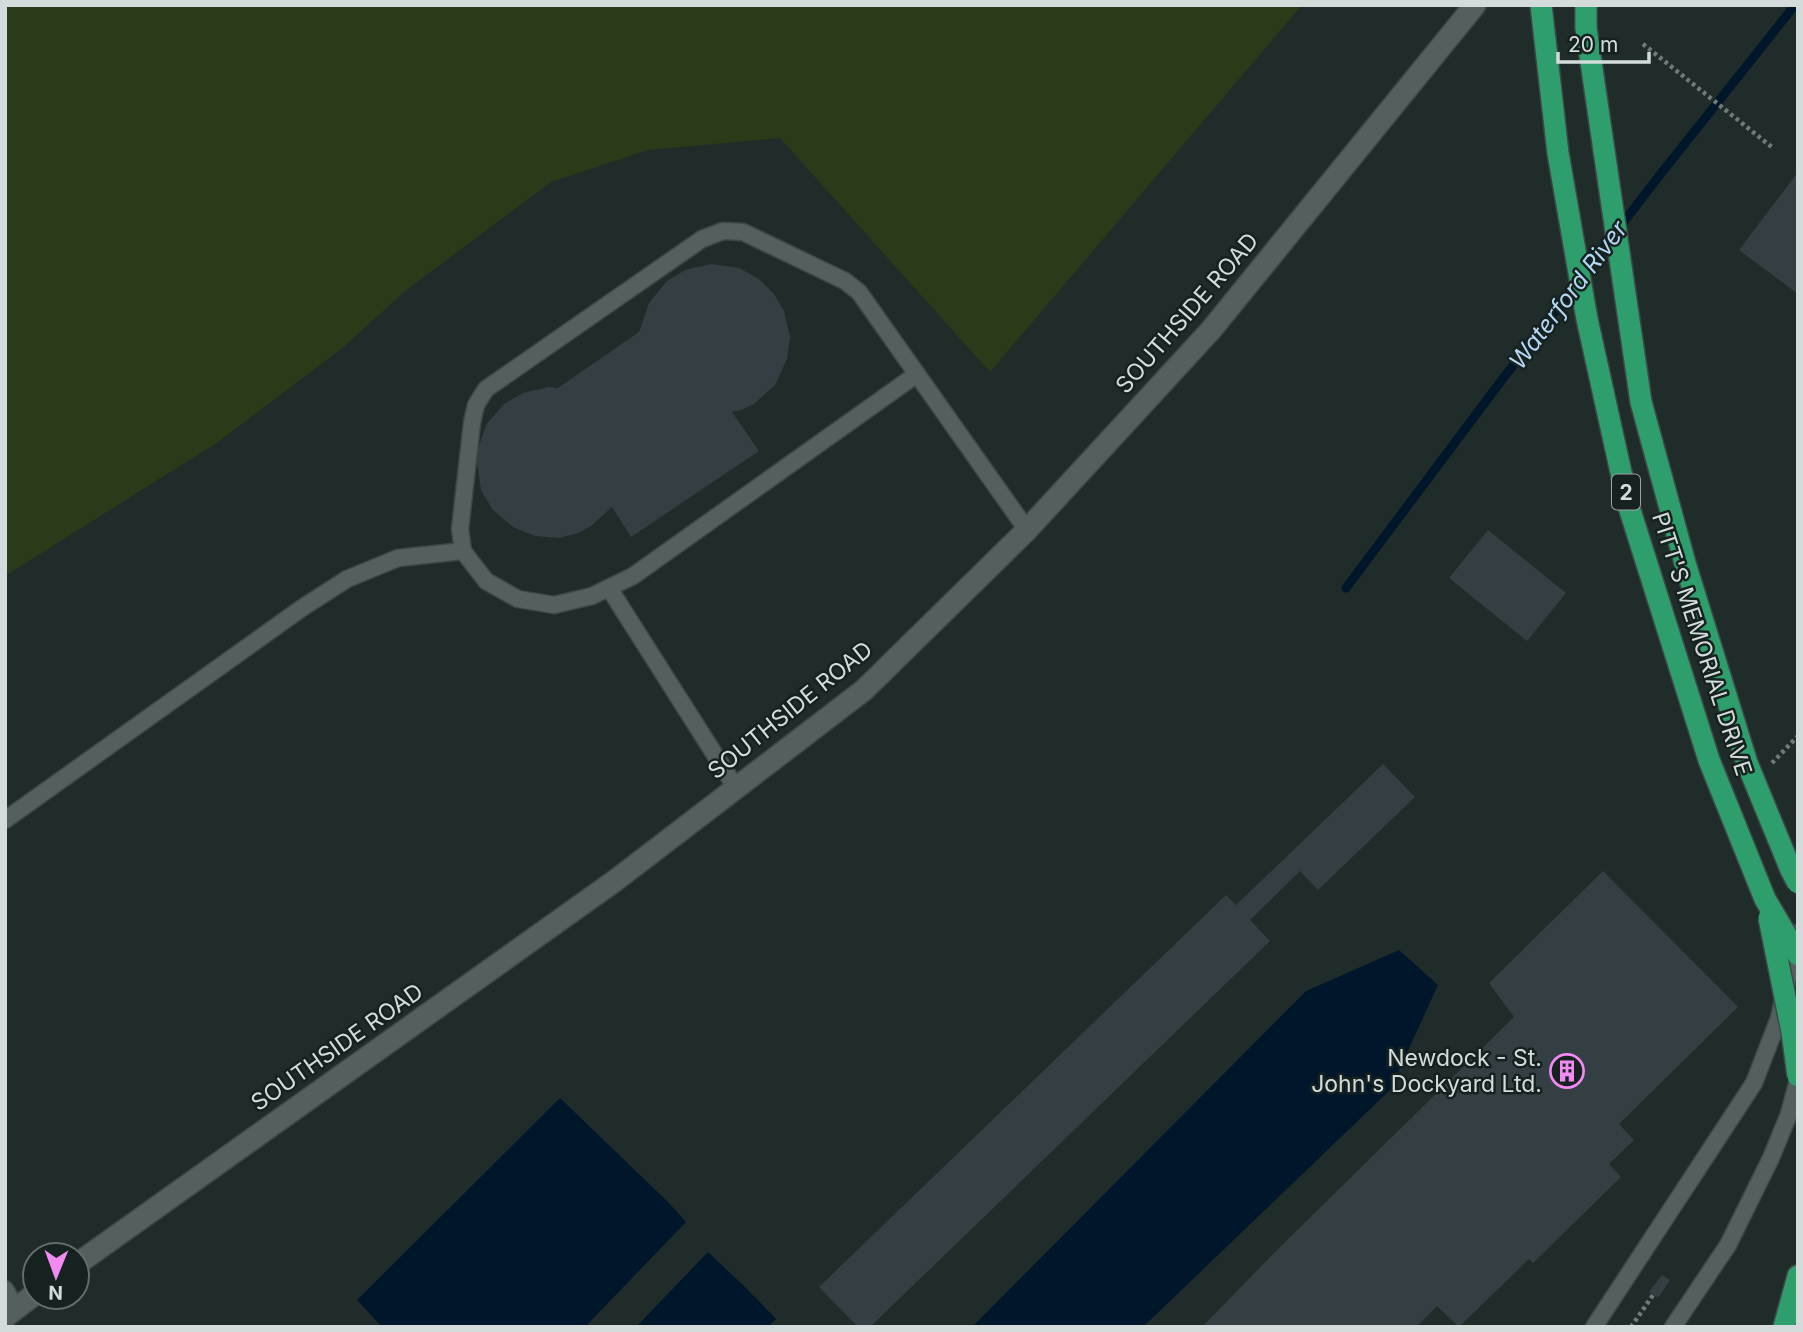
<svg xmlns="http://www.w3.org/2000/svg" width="1803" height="1332" viewBox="0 0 1803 1332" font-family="Inter,sans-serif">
<rect width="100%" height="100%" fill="#202c2a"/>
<path fill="#293b18" d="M 5,5 L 1302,5 L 990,372 L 780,138 L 648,150 L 551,182 L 409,288 L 341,349 L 218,442 L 5,576 Z"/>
<path fill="#00172b" d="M 1399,950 L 1438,985 L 1390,1090 L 1143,1327 L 972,1327 L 1306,991 Z
M 560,1098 L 669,1203 L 686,1222 L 585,1327 L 382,1327 L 357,1300 Z
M 708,1252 L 745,1287 L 776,1319 L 768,1327 L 636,1327 Z"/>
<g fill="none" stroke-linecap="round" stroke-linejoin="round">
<path stroke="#00172b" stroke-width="9" d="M 1346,588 L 1495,389 L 1659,176 L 1795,5"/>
</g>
<path fill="#333f42" d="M 1798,172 L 1798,294 L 1739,250 Z
M 711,264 L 739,268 L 759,279 L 774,294 L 784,311 L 790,337 L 787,359 L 775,385 L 754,404 L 741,410 L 732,412 L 759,451 L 631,537 L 612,507 L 591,526 L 578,533 L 559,538 L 535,536 L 513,527 L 492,509 L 481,490 L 476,455 L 486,425 L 504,404 L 523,393 L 549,387 L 558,388 L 639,332 L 649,303 L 667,281 L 685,270 Z
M 1488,530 L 1566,593 L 1527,641 L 1449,578 Z
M 1383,764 L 1415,797 L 1318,890 L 1300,871 L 1250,920 L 1270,941 L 870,1327 L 858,1327 L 819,1287 L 1226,895 L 1236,905 Z
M 1603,871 L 1738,1007 L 1619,1124 L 1634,1140 L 1609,1164 L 1621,1177 L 1533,1263 L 1529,1259 L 1459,1327 L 1437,1306 L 1416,1327 L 1202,1327 L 1275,1252 L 1514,1017 L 1489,983 Z
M 1662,1275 L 1670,1280 L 1658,1298 L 1649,1292 Z"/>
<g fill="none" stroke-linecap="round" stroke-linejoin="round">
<g stroke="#3e4847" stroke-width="19">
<path id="service" d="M 917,374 L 633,576 L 592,596 L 554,605 L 518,599 L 486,581 L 463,551 L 460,529 L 472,423 L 476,405 L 486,389 L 702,239 L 723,231 L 743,232 L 845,281 L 859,292 L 1027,530
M 609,588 L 736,788
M 5,820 L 302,608 L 347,579 L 398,558 L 463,551
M 5,1289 L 16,1308
M 1594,1327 L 1754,1083 L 1779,1018 L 1798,933
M 1673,1327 L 1728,1245 L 1771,1158 L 1789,1114 L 1798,1080"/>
</g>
<g stroke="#3e4847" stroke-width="24">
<path id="minor" d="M 77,1264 L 616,880 L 864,690 L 1027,530 L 1211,330 L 1475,5
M 5,1317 L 35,1294"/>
</g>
<g stroke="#3e4847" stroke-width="24">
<path id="motorway" d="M 1784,1327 L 1798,1276"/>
</g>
<path stroke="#717b79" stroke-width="4.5" stroke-dasharray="3.5 3.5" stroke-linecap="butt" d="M 1643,44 L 1773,148
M 1772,763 L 1798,736
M 1631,1327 L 1653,1295"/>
<use href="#service" stroke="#53605e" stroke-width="16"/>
<use href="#minor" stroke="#53605e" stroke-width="21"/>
<use href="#motorway" stroke="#2e9e6c" stroke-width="21"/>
<g stroke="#3e4847" stroke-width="24" stroke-linecap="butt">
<path id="motorway-bridge" d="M 1541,5 L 1558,153 L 1587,319 L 1628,504 L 1709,760 L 1765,899 L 1798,955
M 1586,5 L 1586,28 L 1641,402 L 1685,563 L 1747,763 L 1791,870 L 1798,883
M 1769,918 L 1792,1032 L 1798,1076"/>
</g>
<use href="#motorway-bridge" stroke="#2e9e6c" stroke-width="21"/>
</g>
<defs>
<g id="building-ring" transform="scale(1.75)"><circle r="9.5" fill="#162220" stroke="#f28af3" stroke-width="1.5"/><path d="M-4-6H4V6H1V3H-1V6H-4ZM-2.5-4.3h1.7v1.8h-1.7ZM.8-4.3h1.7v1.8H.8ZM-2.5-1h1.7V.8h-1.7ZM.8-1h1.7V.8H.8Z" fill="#f28af3"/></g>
</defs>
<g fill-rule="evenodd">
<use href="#building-ring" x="1567" y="1071"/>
</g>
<g text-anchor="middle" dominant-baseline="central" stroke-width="5" stroke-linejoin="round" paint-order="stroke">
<rect fill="#162220" stroke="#9ba4a3" stroke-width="2" x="1612" y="474.5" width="28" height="35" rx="5"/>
<g font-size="21" font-weight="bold" fill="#d4dcdb">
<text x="1626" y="492">2</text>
</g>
<g font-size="23" fill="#d4dcdb" stroke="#162220">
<text transform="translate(1187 313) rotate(-49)">SOUTHSIDE ROAD</text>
<text transform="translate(1702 644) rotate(72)">PITT'S MEMORIAL DRIVE</text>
<text transform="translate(790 710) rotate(-39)">SOUTHSIDE ROAD</text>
<text transform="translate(337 1047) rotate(-35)">SOUTHSIDE ROAD</text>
</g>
<g font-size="23" fill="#d4dcdb" stroke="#162220" text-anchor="end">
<text x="1542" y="1058">Newdock - St.<tspan x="1542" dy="26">John's Dockyard Ltd.</tspan></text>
</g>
<g font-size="24" font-style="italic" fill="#b3d7f5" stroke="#162220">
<text transform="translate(1568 295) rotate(-53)">Waterford River</text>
</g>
</g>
<rect width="1803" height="1332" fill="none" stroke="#d4dcdb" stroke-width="14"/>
<g transform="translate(56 1276) rotate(181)"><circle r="33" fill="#162220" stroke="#626c6b" stroke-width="2"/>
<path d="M0-5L12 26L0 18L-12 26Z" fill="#f28af3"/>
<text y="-10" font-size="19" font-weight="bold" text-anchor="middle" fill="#d4dcdb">N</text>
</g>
<path d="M1558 52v10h91v-10" fill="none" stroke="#d4dcdb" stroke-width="3.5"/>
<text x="1568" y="52" font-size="21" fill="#d4dcdb" stroke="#162220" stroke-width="5" paint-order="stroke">20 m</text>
</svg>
